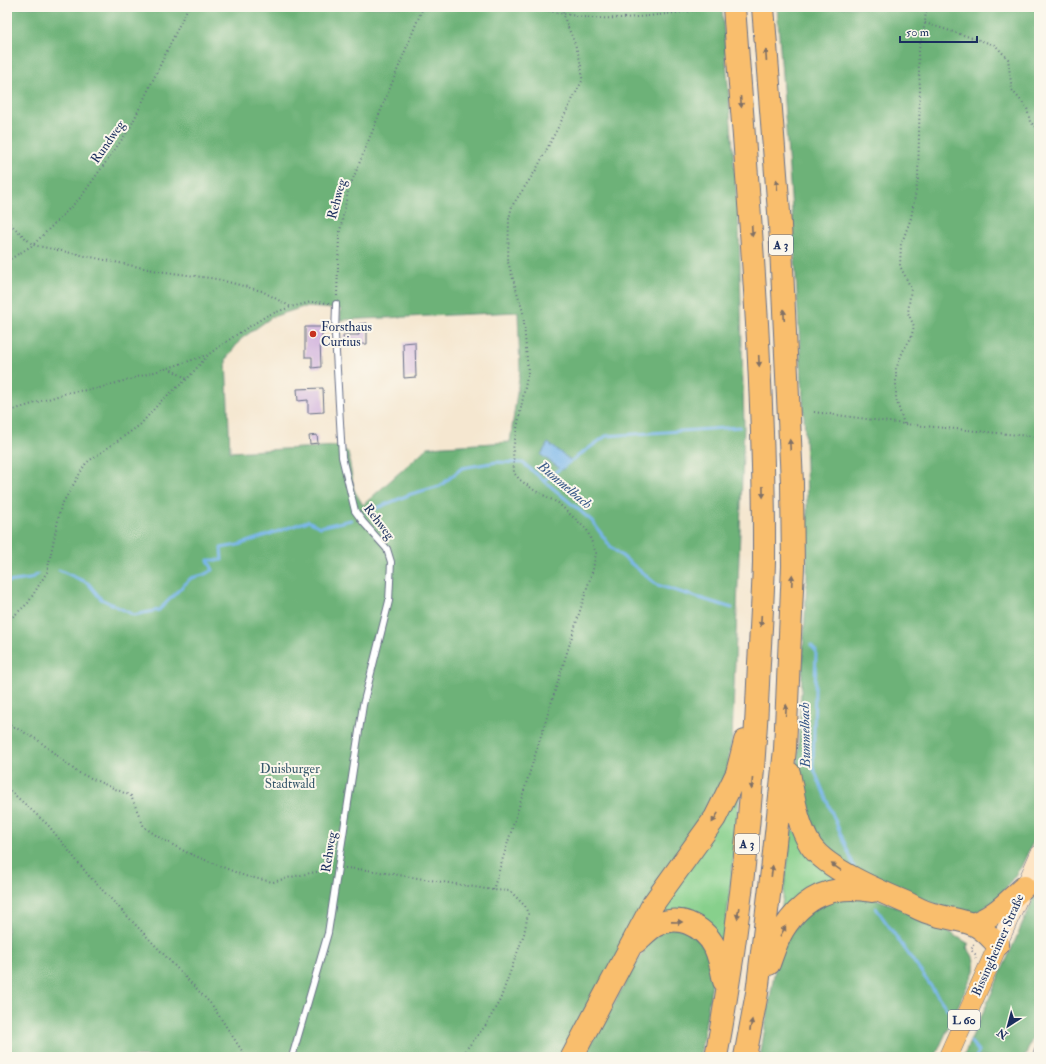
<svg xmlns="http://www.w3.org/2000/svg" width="1046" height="1064" viewBox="0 0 1046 1064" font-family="'IM FELL Double Pica',serif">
<rect width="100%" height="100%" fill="#fbf7ec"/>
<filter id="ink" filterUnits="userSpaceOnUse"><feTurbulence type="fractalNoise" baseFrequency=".025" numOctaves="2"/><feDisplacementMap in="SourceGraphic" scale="8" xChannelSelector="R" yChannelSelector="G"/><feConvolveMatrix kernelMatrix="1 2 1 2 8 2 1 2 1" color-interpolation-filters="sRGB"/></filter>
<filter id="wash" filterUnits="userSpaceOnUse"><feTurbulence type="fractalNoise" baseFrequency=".012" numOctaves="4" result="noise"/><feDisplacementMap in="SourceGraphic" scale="16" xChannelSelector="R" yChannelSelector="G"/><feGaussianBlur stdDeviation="0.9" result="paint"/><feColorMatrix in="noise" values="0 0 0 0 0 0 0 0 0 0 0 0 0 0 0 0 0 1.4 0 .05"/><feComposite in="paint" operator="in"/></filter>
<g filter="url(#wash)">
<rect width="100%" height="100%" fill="#f5e7d0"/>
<path fill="#87d08c" stroke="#518075" d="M 740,785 L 731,883 L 723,944 L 660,919 L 661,908 Z
M 792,829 L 847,881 L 783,916 L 781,913 Z"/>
<path fill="#6db278" stroke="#44706b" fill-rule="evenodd" d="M 7,7 L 722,7 L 739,228 L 744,427 L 732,739 L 727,771 L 715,805 L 562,1057 L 7,1057 ZM 303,307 L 341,309 L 340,320 L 518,312 L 520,371 L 510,442 L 428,447 L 363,505 L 354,490 L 348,452 L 337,446 L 230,452 L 226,359 L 241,339 L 272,317 Z
M 777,7 L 1039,7 L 1039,830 L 1021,867 L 998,899 L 969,917 L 854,873 L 816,843 L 797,772 L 807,578 L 807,499 L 805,434 L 793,224 Z
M 1039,887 L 1039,1021 L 1025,1057 L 963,1057 Z
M 861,893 L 915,914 L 943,928 L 969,944 L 967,948 C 974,956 975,961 974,971 L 935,1057 L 760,1057 L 778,951 L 813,902 Z
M 668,927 L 693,931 L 713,957 L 712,983 L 700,1057 L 583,1057 L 650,940 Z"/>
<path fill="#78b6eb" stroke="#4a72a4" d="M 548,443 L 570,460 L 562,470 L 541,455 Z"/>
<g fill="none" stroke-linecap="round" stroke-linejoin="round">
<path stroke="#78b6eb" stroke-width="3" d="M 543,481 L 606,436 L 740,427
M 367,512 L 411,494 L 440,486 L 462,468 L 497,462 L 523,463 L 592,521 L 610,546 L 657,585 L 732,608
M 59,570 L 88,583 L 101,599 L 134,615 L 159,610 L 191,578 L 203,575 L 213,570 L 208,560 L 222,560 L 221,548 L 238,545 L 308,521 L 320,527 L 351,520
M 7,582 L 30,579 L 38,574
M 811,645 L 816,651 L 813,767 L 854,866
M 876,908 L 947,1009
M 971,1042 L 979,1052 L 976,1057"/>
</g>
<g id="blocks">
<path fill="#d2b4de" d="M 367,323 L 367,344 L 344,345 L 343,335 L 359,335 L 359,324 Z
M 305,327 L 322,327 L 322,341 L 320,340 L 321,367 L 312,368 L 312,357 L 305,357 Z
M 415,342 L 416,377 L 404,378 L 403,343 Z
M 323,388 L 324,412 L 308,413 L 308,400 L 298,401 L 297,389 Z
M 317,435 L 318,443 L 310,444 L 309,436 Z"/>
</g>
</g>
<g filter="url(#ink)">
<use href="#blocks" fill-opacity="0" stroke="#676f86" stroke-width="1"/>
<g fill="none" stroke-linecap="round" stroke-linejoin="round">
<g stroke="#676f86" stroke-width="8">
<path id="lane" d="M 292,1057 L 328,933 L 363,705 L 389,601 L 391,562 L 387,549 L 363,522 L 355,511 L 342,457 L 335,335 L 336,304"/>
</g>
<g stroke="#676f86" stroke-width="18">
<path id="secondary" d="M 998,945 L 1039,854"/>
</g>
<g stroke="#676f86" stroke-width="20">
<path id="primary" d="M 948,1057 L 998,945"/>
</g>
<g stroke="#676f86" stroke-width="24">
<path id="highway" d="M 789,773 C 794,798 797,824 811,846 C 827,869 879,891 905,902 C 914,906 923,912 933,914 C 945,918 959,919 972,924 C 982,927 990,937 998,945
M 972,924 C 993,918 1008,901 1024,887
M 636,942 C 642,937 648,930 655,926 C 665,920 678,919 688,923 C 715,934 719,955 724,981
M 769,964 C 773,953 777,940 783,930 C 804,896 833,884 872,891
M 572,1057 L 653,904 L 715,818 L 737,773 L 745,741
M 716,1057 C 740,927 754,795 759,663 C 761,629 763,596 764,562 C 765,376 748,192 734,7
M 745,1057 L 757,993 L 773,862 L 785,749 L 793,566 L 792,483 L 780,225 L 763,7"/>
</g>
<path stroke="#676f86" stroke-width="2" stroke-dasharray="1 3" stroke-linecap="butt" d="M 529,7 C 550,11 571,16 593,18 C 631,20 671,13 709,9
M 1007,7 L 1039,10
M 925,23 L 995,45 L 1008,59 L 1012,90 L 1027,108 L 1030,122 L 1039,129
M 7,221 L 33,245 L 158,271 L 217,279 L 262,291 L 291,307
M 7,261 L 33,245 L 81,197 L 130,128 L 188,7
M 337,296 L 339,236 L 348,191 L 423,7
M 168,368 L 186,378
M 7,412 L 70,392 L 96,389 L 168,368 L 207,355
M 814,412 L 904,424 L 1039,437
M 904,424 L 896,399 L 896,369 L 903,351 L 911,338 L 914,326 L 908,313 L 911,288 L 900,266 L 901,245 L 911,218 L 918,180 L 920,88 L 918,53 L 925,23 L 926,7
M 7,622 L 28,603 L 47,572 L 61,506 L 86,463 L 140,425 L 161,401 L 187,379 L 209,354 L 236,335 L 268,315 L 291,307 L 311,302 L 330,303
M 7,723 L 38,740 L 77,772 L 131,796 L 144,827 L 160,838 L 188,853 L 245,876 L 273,882 L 291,877 L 331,869
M 7,788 L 48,825 L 89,876 L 212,1005 L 246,1057
M 345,868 L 367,870 L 493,890 L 510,891 L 525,906 L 528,914 L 524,934 L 500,1000 L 486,1025 L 460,1057
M 493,890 L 593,569 L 596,553 L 587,530 L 558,503 L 534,490 L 520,480 L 514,473 L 513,449 L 528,372 L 523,312 L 508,262 L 509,219 L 512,206 L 536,170 L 582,81 C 583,65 577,49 571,34 C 567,25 563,17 563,7
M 974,944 L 971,950 L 975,954 L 976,960"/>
<use href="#lane" stroke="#fff" stroke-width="6"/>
<use href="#secondary" stroke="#fde5c5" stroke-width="17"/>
<use href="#primary" stroke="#f9be6d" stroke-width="19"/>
<use href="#highway" stroke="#f9be6d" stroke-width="22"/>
<g stroke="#1b2f5e" stroke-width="4.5">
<path id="rail" d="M 1034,1057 L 1039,1044"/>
</g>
<use href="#rail" stroke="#fbf7ec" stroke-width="3" stroke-dasharray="9" stroke-linecap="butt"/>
<path stroke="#676f86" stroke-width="2" stroke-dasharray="1 3" stroke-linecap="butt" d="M 709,9 L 740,7"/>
</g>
<defs><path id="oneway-solid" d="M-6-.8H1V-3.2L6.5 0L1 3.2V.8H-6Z"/></defs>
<g fill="#7f6f65">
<use href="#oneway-solid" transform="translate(766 55) rotate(-94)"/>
<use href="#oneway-solid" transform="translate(741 102) rotate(85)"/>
<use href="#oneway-solid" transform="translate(777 185) rotate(-94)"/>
<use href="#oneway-solid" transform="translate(752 231) rotate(87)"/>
<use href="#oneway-solid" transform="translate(784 315) rotate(-93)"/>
<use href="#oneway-solid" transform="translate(759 361) rotate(87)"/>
<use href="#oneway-solid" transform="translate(790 445) rotate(-93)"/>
<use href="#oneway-solid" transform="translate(763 492) rotate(89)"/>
<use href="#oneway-solid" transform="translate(792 580) rotate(-87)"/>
<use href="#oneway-solid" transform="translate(761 621) rotate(93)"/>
<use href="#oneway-solid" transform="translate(786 710) rotate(-87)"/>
<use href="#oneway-solid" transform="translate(752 784) rotate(95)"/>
<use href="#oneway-solid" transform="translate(715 818) rotate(122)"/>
<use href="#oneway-solid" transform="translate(836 867) rotate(-146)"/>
<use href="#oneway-solid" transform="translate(772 871) rotate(-83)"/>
<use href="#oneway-solid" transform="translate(738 913) rotate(98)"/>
<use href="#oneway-solid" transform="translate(677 922) rotate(1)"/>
<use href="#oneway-solid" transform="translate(783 931) rotate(-61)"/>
<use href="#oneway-solid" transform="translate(751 1025) rotate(-79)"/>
</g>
</g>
<circle fill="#c8321e" stroke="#fbf7ec" stroke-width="1.5" cx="313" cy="334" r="4"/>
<g text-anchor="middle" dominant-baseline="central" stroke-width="4" stroke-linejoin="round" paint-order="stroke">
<g fill="#fbf7ec" stroke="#5e6b89" stroke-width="1">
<rect x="769" y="235" width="24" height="20" rx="3"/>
<rect x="735" y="834" width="24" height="20" rx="3"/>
<rect x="948" y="1010" width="32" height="20" rx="3"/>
</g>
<g font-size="12" font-weight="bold" fill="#1b2f5e">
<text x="781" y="245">A 3</text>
<text x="747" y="844">A 3</text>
<text x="964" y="1020">L 60</text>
</g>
<g font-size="13" fill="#1b2f5e" stroke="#fbf7ec">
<text transform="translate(108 142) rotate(-55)">Rundweg</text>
<text transform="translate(337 199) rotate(-75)">Rehweg</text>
<text transform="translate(379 522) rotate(52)">Rehweg</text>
<text transform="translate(329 852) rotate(-81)">Rehweg</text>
<text transform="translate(998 945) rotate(-66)">Bissingheimer Straße</text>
</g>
<g font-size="13" fill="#1b2f5e" stroke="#fbf7ec" text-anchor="start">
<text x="321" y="327">Forsthaus<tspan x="321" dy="15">Curtius</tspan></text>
</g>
<g font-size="13" fill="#36576a" stroke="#fbf7ec">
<text x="290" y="769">Duisburger<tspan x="290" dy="15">Stadtwald</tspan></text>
</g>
<g font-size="14" font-style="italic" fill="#375888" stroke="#fbf7ec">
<text transform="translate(565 485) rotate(40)">Bummelbach</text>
<text transform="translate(805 735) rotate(-91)">Bummelbach</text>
</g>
</g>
<rect width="1046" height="1064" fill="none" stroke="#fbf7ec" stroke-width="24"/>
<g transform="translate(1008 1026) rotate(216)" stroke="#fbf7ec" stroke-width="3" paint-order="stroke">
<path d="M0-3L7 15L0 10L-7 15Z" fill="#1b2f5e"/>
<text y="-6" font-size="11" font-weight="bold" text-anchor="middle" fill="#1b2f5e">N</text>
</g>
<path d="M900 36v6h77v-6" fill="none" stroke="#1b2f5e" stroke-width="2"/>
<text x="906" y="36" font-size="12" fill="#1b2f5e" stroke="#fbf7ec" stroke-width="3" paint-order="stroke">50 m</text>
</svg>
